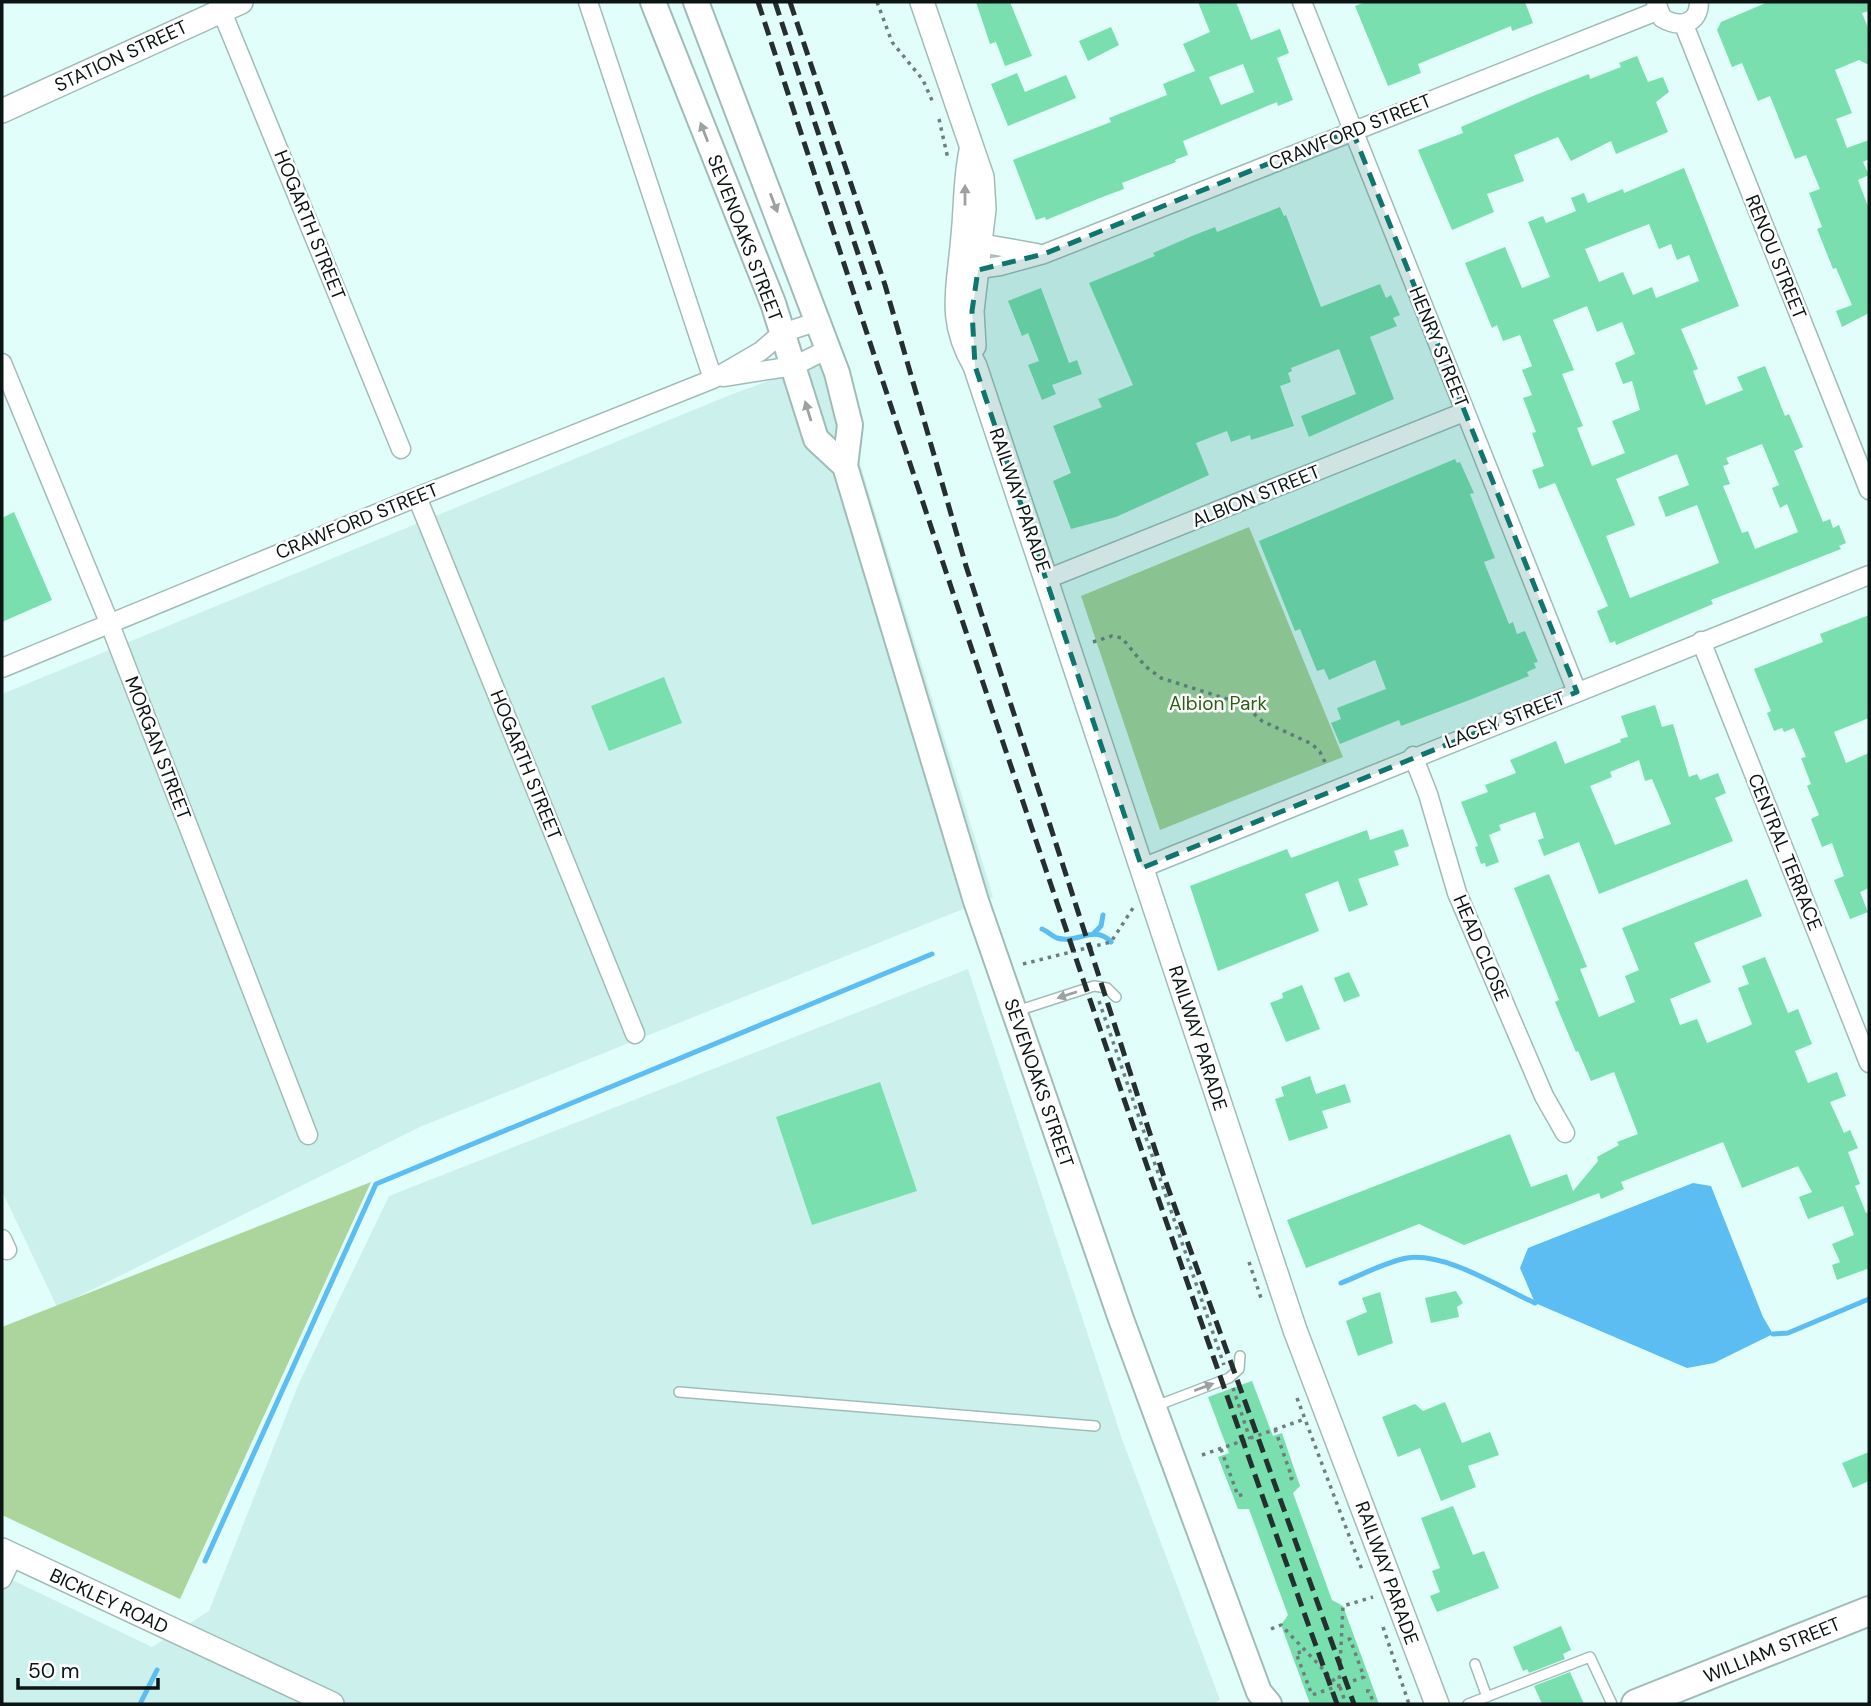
<svg xmlns="http://www.w3.org/2000/svg" width="1871" height="1706" viewBox="0 0 1871 1706" font-family="'DM Sans',sans-serif">
<rect width="100%" height="100%" fill="#e2fefa"/>
<path fill="#ccf0eb" d="M 828,359 L 993,897 L 422,1126 L 57,1307 L 2,1191 L 2,694 L 730,395 Z
M 968,969 L 1122,1439 L 1220,1700 L 1213,1704 L 2,1704 L 2,1575 L 152,1647 L 209,1611 L 299,1383 L 389,1196 Z"/>
<path fill="#abd59c" d="M 1249,527 L 1343,757 L 1160,830 L 1081,596 Z
M 371,1182 L 180,1599 L 2,1515 L 2,1327 Z"/>
<path fill="#5bbdf2" d="M 1693,1183 L 1711,1186 L 1763,1317 L 1773,1334 L 1714,1363 L 1687,1368 L 1535,1303 L 1520,1268 L 1528,1248 Z"/>
<g fill="none" stroke-linecap="round" stroke-linejoin="round">
<path stroke="#5bbdf2" stroke-width="5" d="M 1042,929 C 1047,931 1052,936 1057,938 C 1078,944 1094,924 1111,942
M 1094,933 L 1101,926 L 1103,915
M 1341,1283 C 1362,1275 1385,1262 1407,1258 C 1445,1252 1501,1288 1535,1303
M 1773,1334 L 1788,1333 L 1869,1299
M 205,1561 L 376,1184 L 932,954
M 140,1704 L 157,1670"/>
</g>
<path fill="#7adfaf" fill-rule="evenodd" d="M 976,2 L 1010,2 L 1032,56 L 1005,66 L 996,42 L 990,44 Z
M 1198,2 L 1236,2 L 1251,40 L 1280,29 L 1289,53 L 1277,58 L 1293,100 L 1278,106 L 1277,102 L 1183,141 L 1188,155 L 1175,160 L 1176,162 L 1122,183 L 1124,189 L 1105,196 L 1046,220 L 1045,217 L 1036,220 L 1013,160 L 1111,122 L 1109,118 L 1167,95 L 1163,84 L 1195,71 L 1183,44 L 1210,32 ZM 1243,64 L 1254,92 L 1221,105 L 1209,77 Z
M 1366,2 L 1525,2 L 1533,23 L 1512,31 L 1511,26 L 1418,64 L 1421,73 L 1388,86 L 1355,6 Z
M 1768,2 L 1869,2 L 1869,11 L 1862,13 L 1869,30 L 1869,65 L 1859,60 L 1835,70 L 1852,113 L 1836,119 L 1847,148 L 1869,140 L 1869,159 L 1863,162 L 1869,175 L 1858,180 L 1869,209 L 1869,313 L 1842,327 L 1836,311 L 1852,305 L 1836,268 L 1833,269 L 1817,229 L 1822,227 L 1809,193 L 1820,189 L 1806,155 L 1795,159 L 1770,96 L 1758,101 L 1742,63 L 1732,67 L 1717,30 L 1721,22 Z
M 1111,27 L 1119,45 L 1088,61 L 1079,41 Z
M 1637,56 L 1648,82 L 1663,77 L 1669,92 L 1656,102 L 1668,132 L 1616,154 L 1611,141 L 1571,161 L 1558,137 L 1514,155 L 1524,181 L 1487,194 L 1494,212 L 1452,230 L 1418,150 L 1463,133 L 1461,127 L 1533,96 L 1589,74 L 1590,79 L 1621,67 L 1619,63 Z
M 1017,73 L 1025,92 L 1066,75 L 1076,98 L 1008,126 L 991,84 Z
M 1684,168 L 1739,306 L 1681,329 L 1698,369 L 1693,371 L 1706,405 L 1743,390 L 1737,377 L 1765,366 L 1785,416 L 1789,414 L 1803,447 L 1794,451 L 1823,522 L 1830,519 L 1833,528 L 1839,525 L 1846,543 L 1839,546 L 1841,549 L 1711,600 L 1713,604 L 1616,645 L 1615,641 L 1610,643 L 1597,611 L 1608,606 L 1555,483 L 1539,489 L 1532,470 L 1544,466 L 1532,433 L 1536,432 L 1523,398 L 1532,395 L 1522,370 L 1532,366 L 1520,335 L 1503,341 L 1497,325 L 1492,328 L 1465,263 L 1505,247 L 1522,288 L 1550,277 L 1528,222 L 1543,216 L 1546,223 L 1576,211 L 1571,198 L 1584,193 L 1588,203 L 1623,189 L 1624,193 ZM 1649,224 L 1659,249 L 1671,244 L 1677,260 L 1689,255 L 1699,281 L 1656,298 L 1652,287 L 1633,295 L 1623,272 L 1599,282 L 1585,249 ZM 1587,306 L 1597,332 L 1622,322 L 1635,354 L 1615,363 L 1623,384 L 1632,381 L 1640,410 L 1612,421 L 1625,453 L 1592,466 L 1577,428 L 1583,426 L 1562,374 L 1574,370 L 1553,320 ZM 1762,444 L 1779,485 L 1772,488 L 1780,508 L 1787,504 L 1798,532 L 1755,549 L 1748,531 L 1742,533 L 1723,486 L 1730,484 L 1723,466 L 1729,464 L 1726,458 ZM 1677,454 L 1689,485 L 1658,497 L 1666,517 L 1697,505 L 1719,563 L 1630,598 L 1606,536 L 1635,525 L 1616,479 Z
M 1280,207 L 1284,216 L 1286,215 L 1321,307 L 1380,284 L 1386,298 L 1391,295 L 1400,315 L 1393,318 L 1397,326 L 1370,337 L 1394,399 L 1309,437 L 1301,416 L 1356,394 L 1339,349 L 1291,368 L 1292,371 L 1288,373 L 1291,382 L 1280,386 L 1294,426 L 1251,440 L 1250,435 L 1231,442 L 1227,431 L 1196,443 L 1209,475 L 1116,517 L 1071,529 L 1053,481 L 1071,473 L 1053,426 L 1102,407 L 1098,399 L 1133,385 L 1089,283 L 1155,256 L 1153,253 L 1192,236 L 1215,227 L 1217,232 Z
M 1041,288 L 1069,363 L 1077,360 L 1082,374 L 1052,385 L 1056,394 L 1042,400 L 1028,365 L 1039,361 L 1028,333 L 1022,336 L 1008,301 Z
M 1455,459 L 1457,463 L 1460,462 L 1474,493 L 1470,494 L 1495,558 L 1484,562 L 1509,624 L 1513,622 L 1517,634 L 1525,631 L 1538,662 L 1534,663 L 1536,668 L 1527,672 L 1529,676 L 1472,699 L 1401,726 L 1399,720 L 1340,744 L 1331,723 L 1341,719 L 1337,708 L 1386,689 L 1375,660 L 1329,680 L 1324,669 L 1317,671 L 1300,629 L 1295,631 L 1259,541 Z
M 14,512 L 52,600 L 2,622 L 2,518 Z
M 1869,615 L 1869,718 L 1834,732 L 1846,763 L 1869,753 L 1869,888 L 1860,892 L 1868,912 L 1850,919 L 1834,880 L 1844,876 L 1832,843 L 1822,847 L 1811,819 L 1819,815 L 1807,786 L 1811,784 L 1801,758 L 1806,757 L 1794,728 L 1784,732 L 1782,728 L 1774,731 L 1767,713 L 1771,711 L 1754,669 L 1823,642 L 1820,634 Z
M 664,677 L 682,723 L 609,751 L 591,706 Z
M 1655,705 L 1662,727 L 1673,724 L 1689,777 L 1697,774 L 1700,780 L 1718,773 L 1726,793 L 1715,798 L 1733,841 L 1599,894 L 1579,842 L 1544,856 L 1538,840 L 1544,838 L 1535,812 L 1499,825 L 1501,830 L 1489,835 L 1499,862 L 1486,867 L 1485,863 L 1481,864 L 1475,847 L 1478,846 L 1461,802 L 1488,792 L 1485,785 L 1516,773 L 1510,760 L 1556,741 L 1565,764 L 1621,742 L 1620,739 L 1628,737 L 1621,716 ZM 1639,760 L 1645,781 L 1652,779 L 1671,824 L 1615,845 L 1590,786 L 1612,777 L 1610,772 Z
M 1403,829 L 1409,846 L 1394,851 L 1399,865 L 1358,879 L 1368,905 L 1349,912 L 1338,881 L 1305,894 L 1319,931 L 1218,971 L 1190,886 L 1287,849 L 1291,858 L 1367,830 L 1370,840 Z
M 1549,874 L 1587,967 L 1580,969 L 1599,1017 L 1635,1002 L 1625,976 L 1639,970 L 1622,928 L 1747,879 L 1762,916 L 1694,943 L 1711,982 L 1670,999 L 1680,1025 L 1697,1019 L 1707,1043 L 1749,1026 L 1752,1024 L 1738,988 L 1749,984 L 1742,966 L 1765,957 L 1788,1013 L 1798,1009 L 1812,1044 L 1795,1051 L 1808,1083 L 1837,1072 L 1846,1096 L 1830,1102 L 1844,1133 L 1850,1130 L 1858,1148 L 1848,1152 L 1860,1184 L 1855,1186 L 1866,1213 L 1869,1212 L 1869,1272 L 1867,1269 L 1837,1280 L 1832,1265 L 1840,1262 L 1832,1244 L 1854,1235 L 1843,1206 L 1808,1219 L 1799,1197 L 1812,1192 L 1798,1166 L 1742,1188 L 1723,1142 L 1621,1182 L 1624,1189 L 1601,1199 L 1599,1193 L 1464,1245 L 1419,1224 L 1306,1268 L 1287,1220 L 1510,1134 L 1531,1187 L 1567,1174 L 1573,1191 L 1598,1161 L 1597,1157 L 1619,1145 L 1617,1142 L 1638,1134 L 1614,1072 L 1591,1081 L 1578,1051 L 1576,1052 L 1555,1002 L 1559,1000 L 1514,888 Z
M 1349,972 L 1360,996 L 1344,1002 L 1334,978 Z
M 1302,985 L 1320,1029 L 1286,1042 L 1270,1003 L 1283,998 L 1282,993 Z
M 1310,1076 L 1316,1094 L 1345,1084 L 1351,1102 L 1322,1111 L 1328,1128 L 1289,1141 L 1275,1099 L 1284,1096 L 1281,1087 Z
M 880,1082 L 917,1191 L 812,1225 L 776,1117 Z
M 1456,1291 L 1463,1303 L 1457,1307 L 1459,1317 L 1431,1323 L 1425,1298 Z
M 1380,1292 L 1393,1343 L 1358,1356 L 1346,1321 L 1367,1312 L 1362,1298 Z
M 1252,1381 L 1273,1436 L 1282,1433 L 1300,1486 L 1293,1493 L 1332,1600 L 1343,1606 L 1379,1704 L 1310,1704 L 1281,1625 L 1288,1615 L 1249,1509 L 1238,1509 L 1218,1457 L 1229,1453 L 1208,1397 Z
M 1445,1402 L 1462,1443 L 1490,1432 L 1499,1455 L 1468,1466 L 1476,1487 L 1441,1501 L 1420,1448 L 1398,1457 L 1382,1417 L 1415,1404 L 1423,1411 Z
M 1869,1452 L 1869,1481 L 1853,1488 L 1842,1463 Z
M 1453,1506 L 1473,1555 L 1484,1551 L 1499,1588 L 1437,1612 L 1430,1596 L 1440,1592 L 1432,1571 L 1440,1568 L 1421,1518 Z
M 1561,1626 L 1571,1650 L 1563,1654 L 1565,1659 L 1529,1673 L 1527,1669 L 1523,1671 L 1513,1647 Z
M 1570,1672 L 1584,1704 L 1542,1704 L 1534,1686 Z"/>
<g fill="none" stroke-linecap="round" stroke-linejoin="round">
<g stroke="#a1bcb8" stroke-width="12">
<path id="service" d="M 1017,1011 L 1094,986 L 1107,988 L 1116,997
M 679,1392 L 1095,1426
M 1156,1406 L 1229,1378 L 1239,1369 L 1240,1356
M 1475,1664 L 1487,1697
M 1468,1704 L 1590,1657 L 1612,1704"/>
</g>
<g stroke="#a1bcb8" stroke-width="21">
<path id="minor" d="M 218,2 L 401,449
M 588,2 L 713,379
M 1302,2 L 1577,692
M 1656,2 L 1662,18 C 1679,28 1699,25 1699,2
M 1684,25 L 1869,490
M 968,241 L 1037,253
M 965,271 L 1000,266 L 1044,254 L 1657,11
M 2,363 L 109,622 L 308,1135
M 723,377 L 794,366 L 828,349
M 417,497 L 635,1034
M 1047,579 L 1464,412
M 1701,641 L 1869,1063
M 2,668 L 417,497 L 713,379 L 761,351 L 782,333 L 819,321
M 1413,756 L 1428,794 L 1457,893 L 1544,1096 L 1565,1133
M 1142,868 L 1869,575
M 2,1239 L 7,1250
M 2,1579 L 13,1556"/>
</g>
<g stroke="#a1bcb8" stroke-width="26">
<path id="tertiary" d="M 922,2 L 982,177 L 984,209 L 972,311 L 974,346
M 2,111 L 241,2
M 971,151 C 965,179 966,207 963,236 C 959,288 947,318 975,366 L 1295,1330 L 1437,1704
M 2,1550 L 332,1704"/>
</g>
<g stroke="#a1bcb8" stroke-width="28">
<path id="secondary" d="M 653,2 L 773,303 L 816,439 L 845,466
M 696,2 L 837,373 L 850,425 L 845,466 L 976,901 L 1121,1319 L 1259,1692 L 1269,1704"/>
</g>
<g stroke="#a1bcb8" stroke-width="32">
<path id="primary" d="M 1636,1704 L 1869,1611"/>
</g>
<path stroke="#6d7f7c" stroke-width="3.5" stroke-dasharray="3.5 5" stroke-linecap="butt" d="M 877,2 L 892,42 L 923,80 L 934,105
M 939,119 L 948,159
M 1093,642 L 1112,636 L 1122,638 L 1145,666 L 1161,678 L 1243,704 L 1262,721 L 1312,744 L 1320,752 L 1327,766
M 1023,964 L 1111,942 L 1133,908
M 1099,1001 L 1224,1365
M 1249,1262 L 1261,1298
M 1233,1388 L 1250,1439
M 1297,1398 L 1362,1570
M 1275,1429 L 1292,1478 L 1289,1480
M 1221,1449 L 1238,1496 L 1244,1494
M 1202,1455 L 1305,1419
M 1383,1627 L 1409,1704
M 1271,1629 L 1281,1625 L 1339,1686 L 1343,1606 L 1373,1597
M 1301,1652 L 1296,1653 L 1312,1695 L 1364,1677 L 1350,1639 L 1347,1640
M 1340,1687 L 1346,1704
M 1366,1691 L 1369,1691 L 1374,1704"/>
<use href="#service" stroke="#fff" stroke-width="9"/>
<use href="#minor" stroke="#fff" stroke-width="18"/>
<use href="#tertiary" stroke="#fff" stroke-width="23"/>
<use href="#secondary" stroke="#fff" stroke-width="24"/>
<use href="#primary" stroke="#fff" stroke-width="28"/>
<path stroke="#24302e" stroke-width="5" stroke-dasharray="14 7" stroke-linecap="butt" d="M 758,2 C 945,572 1133,1141 1337,1704
M 775,2 L 870,290
M 790,2 L 885,285 L 966,566 L 1163,1174 L 1354,1704"/>
</g>
<defs><path id="oneway-solid" d="M-6-.8H1V-3.2L6.5 0L1 3.2V.8H-6Z" transform="scale(1.75)"/></defs>
<g fill="#9da1a1">
<use href="#oneway-solid" transform="translate(704 132) rotate(-111)"/>
<use href="#oneway-solid" transform="translate(965 195) rotate(-90)"/>
<use href="#oneway-solid" transform="translate(774 203) rotate(69)"/>
<use href="#oneway-solid" transform="translate(808 411) rotate(-107)"/>
<use href="#oneway-solid" transform="translate(1067 995) rotate(162)"/>
<use href="#oneway-solid" transform="translate(1204 1387) rotate(-21)"/>
</g>
<path fill="#0f766e" fill-opacity="0.2" stroke="#0f766e" stroke-width="5" stroke-dasharray="14 9" stroke-linejoin="round" d="M 1352,130 L 1577,692 L 1142,868 L 975,366 L 972,311 L 978,270 L 1044,254 Z"/>
<g text-anchor="middle" dominant-baseline="central" stroke-width="5" stroke-linejoin="round" paint-order="stroke">
<g font-size="19" fill="#0b1514" stroke="#fff">
<text transform="translate(121 56) rotate(-25)">STATION STREET</text>
<text transform="translate(1350 132) rotate(-22)">CRAWFORD STREET</text>
<text transform="translate(310 225) rotate(68)">HOGARTH STREET</text>
<text transform="translate(745 238) rotate(69)">SEVENOAKS STREET</text>
<text transform="translate(1776 257) rotate(68)">RENOU STREET</text>
<text transform="translate(1439 347) rotate(68)">HENRY STREET</text>
<text transform="translate(1256 496) rotate(-22)">ALBION STREET</text>
<text transform="translate(1020 500) rotate(71)">RAILWAY PARADE</text>
<text transform="translate(357 521) rotate(-22)">CRAWFORD STREET</text>
<text transform="translate(1505 720) rotate(-21)">LACEY STREET</text>
<text transform="translate(158 748) rotate(69)">MORGAN STREET</text>
<text transform="translate(526 765) rotate(68)">HOGARTH STREET</text>
<text transform="translate(1785 852) rotate(68)">CENTRAL TERRACE</text>
<text transform="translate(1481 948) rotate(67)">HEAD CLOSE</text>
<text transform="translate(1198 1038) rotate(72)">RAILWAY PARADE</text>
<text transform="translate(1039 1083) rotate(71)">SEVENOAKS STREET</text>
<text transform="translate(1387 1573) rotate(70)">RAILWAY PARADE</text>
<text transform="translate(109 1601) rotate(25)">BICKLEY ROAD</text>
<text transform="translate(1772 1650) rotate(-22)">WILLIAM STREET</text>
</g>
<g font-size="19" fill="#2b5e11" stroke="#fff">
<text x="1218" y="703">Albion Park</text>
</g>
</g>
<rect width="1871" height="1706" fill="none" stroke="#0b1514" stroke-width="7"/>
<path d="M18 1678v10h140v-10" fill="none" stroke="#0b1514" stroke-width="3.5"/>
<text x="28" y="1678" font-size="21" fill="#0b1514" stroke="#ffffff" stroke-width="5" paint-order="stroke">50 m</text>
</svg>
